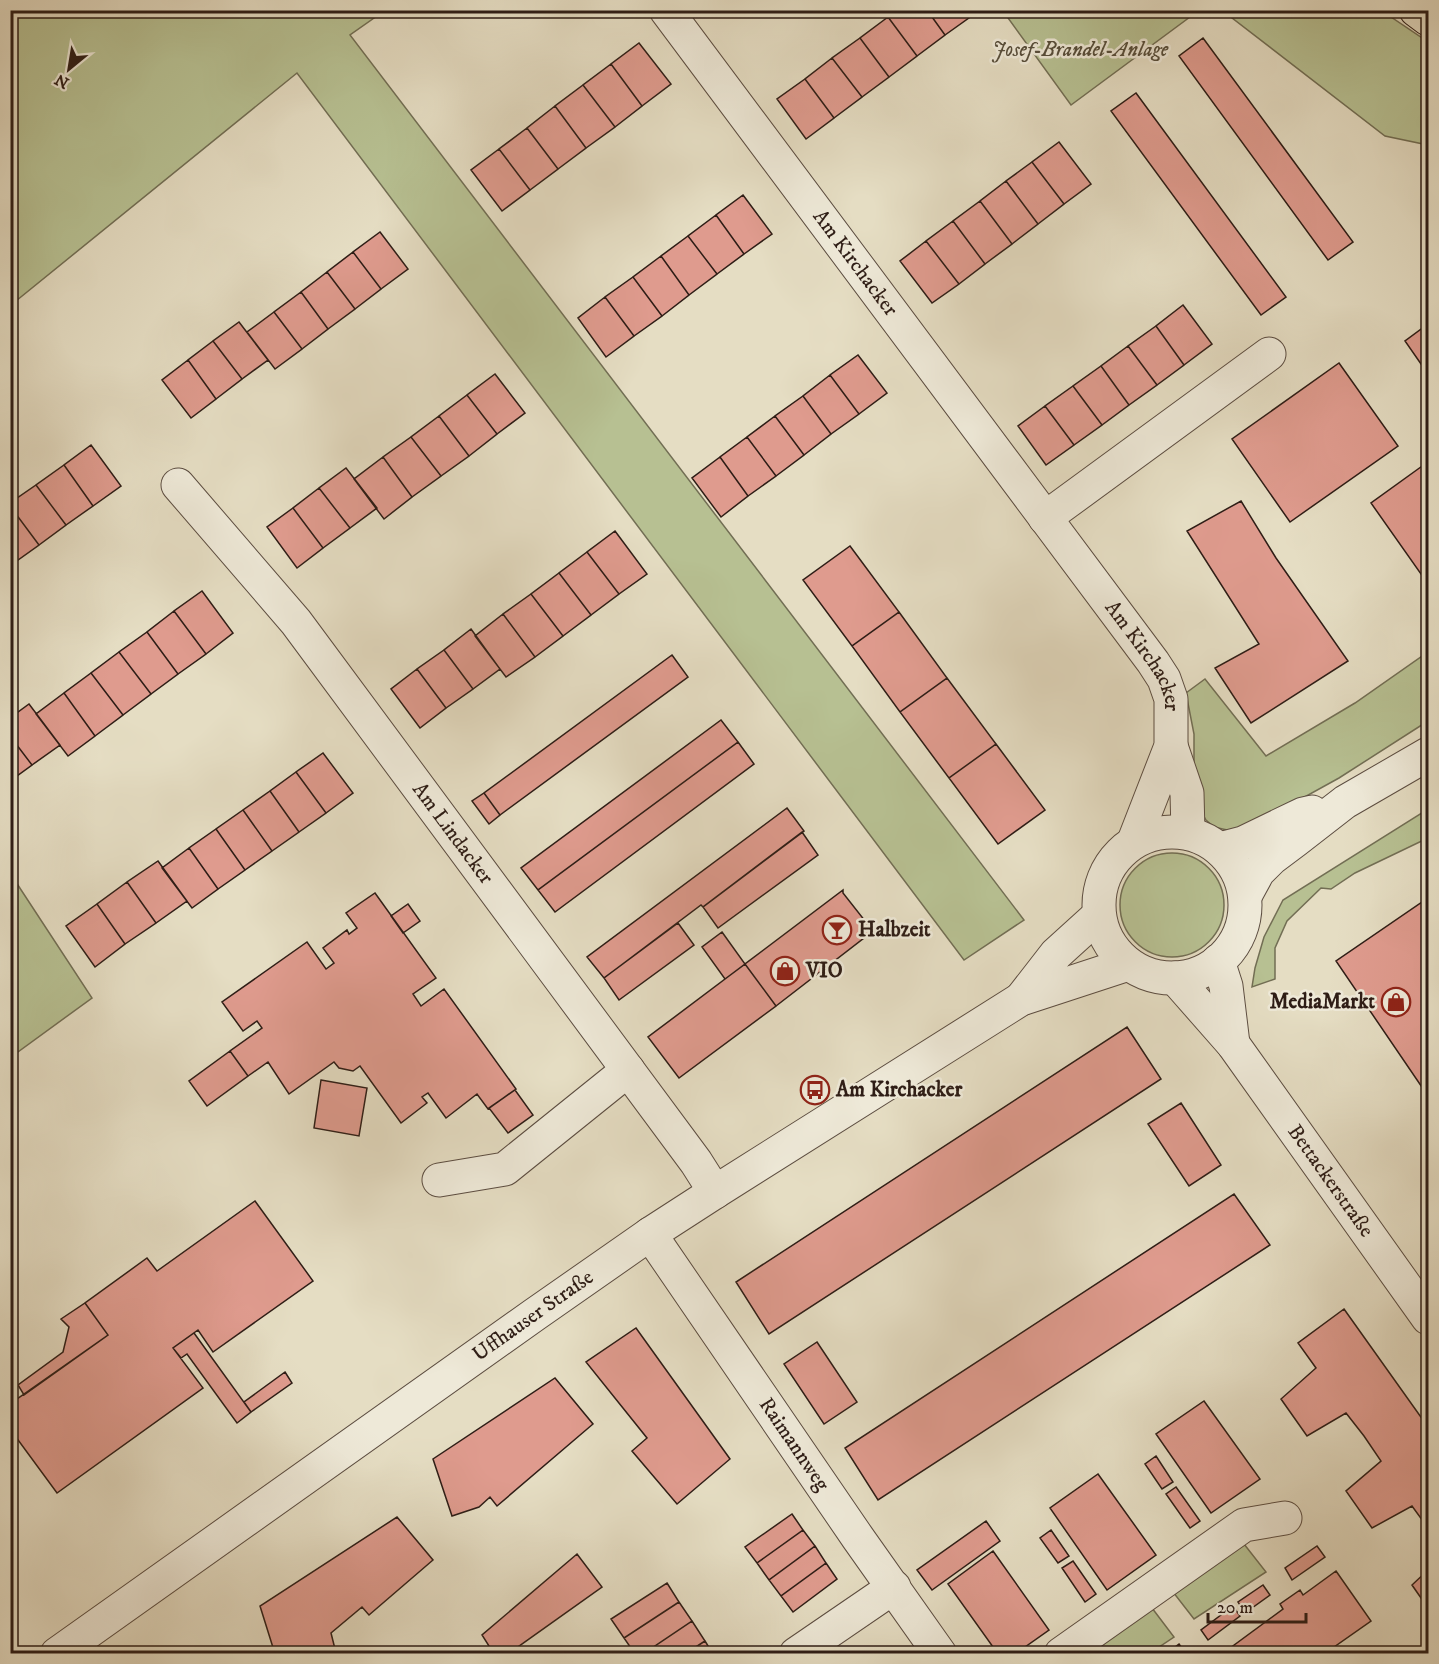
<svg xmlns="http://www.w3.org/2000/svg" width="1439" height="1664" viewBox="0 0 1439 1664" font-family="'IM FELL DW Pica',serif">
<rect width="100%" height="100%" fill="#e5ddc3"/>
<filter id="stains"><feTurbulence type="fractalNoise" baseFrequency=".00333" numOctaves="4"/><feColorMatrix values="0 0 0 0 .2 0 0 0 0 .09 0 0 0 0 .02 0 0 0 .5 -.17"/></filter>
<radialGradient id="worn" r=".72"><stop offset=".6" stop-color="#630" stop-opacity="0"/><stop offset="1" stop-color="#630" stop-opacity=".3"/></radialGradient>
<path fill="#b7c092" stroke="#726e54" stroke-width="1.5" d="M 11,10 L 384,11 L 350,35 L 1024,920 L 964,960 L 297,73 L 11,305 Z
M 1003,11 L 1198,11 L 1071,105 Z
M 1223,11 L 1382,11 L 1428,42 L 1428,145 L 1385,136 Z
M 1428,652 L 1428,721 L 1339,778 L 1270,816 L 1244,829 L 1227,830 L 1214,827 L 1206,820 L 1201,811 L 1194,782 L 1194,734 L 1186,693 L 1205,679 L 1266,756 L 1355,703 Z
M 1428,809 L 1428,838 L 1355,873 L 1331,889 L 1321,888 L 1287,921 L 1275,948 L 1275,979 L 1252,987 L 1255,968 L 1264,937 L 1283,900 Z
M1120 905a52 52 0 1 1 104 0a52 52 0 1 1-104 0Z
M 10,873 L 92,998 L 11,1057 L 10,1057 Z
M 1244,1544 L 1266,1572 L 1194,1619 L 1173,1592 Z
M 1152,1608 L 1174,1637 L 1150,1653 L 1090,1654 Z"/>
<path fill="#df9b8e" stroke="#2e1d16" stroke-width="1.5" d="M 897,10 L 927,10 L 945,35 L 917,56 L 888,17 Z
M 927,10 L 970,10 L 973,15 L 945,35 Z
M 888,17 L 917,56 L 889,77 L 860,38 Z
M 860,38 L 889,77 L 862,97 L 832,58 Z
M 1203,38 L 1353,242 L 1328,260 L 1179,56 Z
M 639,43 L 671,84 L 642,106 L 611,64 Z
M 832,58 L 862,97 L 834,118 L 805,79 Z
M 611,64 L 642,106 L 615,127 L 583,85 Z
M 805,79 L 834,118 L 806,139 L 777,99 Z
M 583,85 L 615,127 L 586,148 L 555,106 Z
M 1136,93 L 1286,297 L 1261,315 L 1111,111 Z
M 555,106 L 586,148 L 558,169 L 527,128 Z
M 527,128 L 558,169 L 530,190 L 499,149 Z
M 1059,142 L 1091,184 L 1064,204 L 1032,162 Z
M 499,149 L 530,190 L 502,211 L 471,170 Z
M 1032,162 L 1064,204 L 1038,224 L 1006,181 Z
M 1006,181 L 1038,224 L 1012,244 L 980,201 Z
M 743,195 L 772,234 L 744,254 L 716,215 Z
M 980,201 L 1012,244 L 985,264 L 953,221 Z
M 716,215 L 744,254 L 717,274 L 688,236 Z
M 953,221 L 985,264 L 959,284 L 926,241 Z
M 380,232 L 408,269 L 381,289 L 353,252 Z
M 688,236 L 717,274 L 689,295 L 661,256 Z
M 926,241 L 959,284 L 932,303 L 900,261 Z
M 353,252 L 381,289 L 355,309 L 327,272 Z
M 661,256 L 689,295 L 662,316 L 633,277 Z
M 327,272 L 355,309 L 328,329 L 301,292 Z
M 633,277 L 662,316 L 634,336 L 605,297 Z
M 301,292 L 328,329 L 302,349 L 274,312 Z
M 605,297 L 634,336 L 606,357 L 578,318 Z
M 1183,305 L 1212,344 L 1184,365 L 1156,326 Z
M 274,312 L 302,349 L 275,369 L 247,332 Z
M 239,322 L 268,360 L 242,379 L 213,341 Z
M 1428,324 L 1428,374 L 1405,341 Z
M 1156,326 L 1184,365 L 1157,385 L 1128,346 Z
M 213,341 L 242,379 L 216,399 L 188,360 Z
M 1128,346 L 1157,385 L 1129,405 L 1101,366 Z
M 858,355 L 887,393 L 859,414 L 830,375 Z
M 188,360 L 216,399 L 191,418 L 162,380 Z
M 1339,363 L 1398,446 L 1290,522 L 1232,439 Z
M 1101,366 L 1129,405 L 1102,425 L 1073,386 Z
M 495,374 L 525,413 L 497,434 L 467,395 Z
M 830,375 L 859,414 L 831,434 L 803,396 Z
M 1073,386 L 1102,425 L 1074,445 L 1045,406 Z
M 467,395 L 497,434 L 469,456 L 439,416 Z
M 803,396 L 831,434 L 804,455 L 775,416 Z
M 1045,406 L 1074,445 L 1046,465 L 1018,426 Z
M 439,416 L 469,456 L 441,476 L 411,437 Z
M 775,416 L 804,455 L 776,476 L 747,437 Z
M 411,437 L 441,476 L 412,497 L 383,457 Z
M 747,437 L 776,476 L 748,496 L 720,457 Z
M 91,445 L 121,486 L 93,506 L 64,465 Z
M 383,457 L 412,497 L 384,519 L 354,479 Z
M 720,457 L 748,496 L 721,517 L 692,478 Z
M 1425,464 L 1428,469 L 1428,584 L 1371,503 Z
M 64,465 L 93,506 L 66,525 L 36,485 Z
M 346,468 L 377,508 L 350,528 L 319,488 Z
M 36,485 L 66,525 L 39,545 L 10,506 L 10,503 Z
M 319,488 L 350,528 L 323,548 L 293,508 Z
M 1241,501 L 1276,558 L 1348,661 L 1251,723 L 1215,668 L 1259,644 L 1187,531 Z
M 10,506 L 39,545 L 11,565 L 10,564 Z
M 293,508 L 323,548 L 297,568 L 267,527 Z
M 615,531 L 647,574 L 619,594 L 587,552 Z
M 850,546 L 899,612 L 852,646 L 803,580 Z
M 587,552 L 619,594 L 591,615 L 559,573 Z
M 559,573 L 591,615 L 563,636 L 531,594 Z
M 202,591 L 233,633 L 206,654 L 174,611 Z
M 531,594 L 563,636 L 535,657 L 503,614 Z
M 174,611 L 206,654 L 178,674 L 147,632 Z
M 899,612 L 947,678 L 900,712 L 852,646 Z
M 503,614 L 535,657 L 506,677 L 475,636 Z
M 471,629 L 500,669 L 473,689 L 444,650 Z
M 147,632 L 178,674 L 151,694 L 119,652 Z
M 444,650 L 473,689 L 446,708 L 417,669 Z
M 119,652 L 151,694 L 123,715 L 91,673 Z
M 672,655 L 688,677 L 500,815 L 484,793 Z
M 417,669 L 446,708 L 420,728 L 391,689 Z
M 91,673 L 123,715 L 95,736 L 64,693 Z
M 947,678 L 996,744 L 949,778 L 900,712 Z
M 64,693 L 95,736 L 68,756 L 36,714 Z
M 29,704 L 60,745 L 32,765 L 10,736 L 10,718 Z
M 721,720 L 738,742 L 538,890 L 521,868 Z
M 10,736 L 32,765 L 10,781 Z
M 738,742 L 754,764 L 555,912 L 538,890 Z
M 996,744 L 1045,810 L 998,844 L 949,778 Z
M 323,753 L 353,793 L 326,813 L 296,772 Z
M 296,772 L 326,813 L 299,832 L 270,791 Z
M 270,791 L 299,832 L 272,851 L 243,810 Z
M 484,793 L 500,815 L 489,824 L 472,801 Z
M 787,808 L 804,831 L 703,907 L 701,905 L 604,978 L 587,957 Z
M 243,810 L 272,851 L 245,870 L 216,829 Z
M 216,829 L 245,870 L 218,889 L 189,848 Z
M 802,832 L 818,855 L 718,928 L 703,907 Z
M 189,848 L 218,889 L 192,908 L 162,868 Z
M 158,861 L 187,901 L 156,923 L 127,882 Z
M 127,882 L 156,923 L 125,944 L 97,904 Z
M 843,890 L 843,893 L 873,931 L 776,1006 L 745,964 Z
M 375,893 L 436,978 L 413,994 L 421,1006 L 444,989 L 516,1089 L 488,1109 L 477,1094 L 446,1118 L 428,1093 L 422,1097 L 427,1103 L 401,1123 L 360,1066 L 353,1071 L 339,1068 L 334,1062 L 289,1094 L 268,1062 L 248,1076 L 230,1051 L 262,1028 L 257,1021 L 243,1031 L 222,1002 L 307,942 L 326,969 L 334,963 L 323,948 L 347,930 L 349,934 L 357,928 L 346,913 Z
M 1428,898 L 1428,1096 L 1336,961 Z
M 97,904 L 125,944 L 95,967 L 66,926 Z
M 408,904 L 420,921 L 403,933 L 391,916 Z
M 678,923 L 694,945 L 619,1000 L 604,978 Z
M 722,932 L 745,964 L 725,979 L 702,947 Z
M 745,964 L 776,1006 L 679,1078 L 648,1037 Z
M 1127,1027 L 1161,1079 L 769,1334 L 736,1282 Z
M 230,1051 L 248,1076 L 207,1106 L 189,1081 Z
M 321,1080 L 367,1088 L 359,1136 L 314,1128 Z
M 515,1090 L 533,1115 L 508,1133 L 489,1108 Z
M 1181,1103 L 1221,1165 L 1189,1186 L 1148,1124 Z
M 1234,1194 L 1270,1245 L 878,1500 L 845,1448 Z
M 255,1201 L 313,1281 L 213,1352 L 198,1330 L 173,1348 L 203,1388 L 57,1493 L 10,1429 L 10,1404 L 108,1335 L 85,1303 L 147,1258 L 157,1271 Z
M 85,1303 L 108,1335 L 24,1395 L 18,1385 L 63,1352 L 69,1327 L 61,1319 Z
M 1344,1309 L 1428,1427 L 1428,1528 L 1412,1506 L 1372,1528 L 1346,1491 L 1381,1461 L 1364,1436 L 1346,1413 L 1307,1436 L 1281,1399 L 1316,1368 L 1298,1343 Z
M 636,1328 L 730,1459 L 677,1504 L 632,1451 L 647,1438 L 586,1362 Z
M 194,1333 L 251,1412 L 237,1423 L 187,1354 L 181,1358 L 173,1348 Z
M 817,1342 L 857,1402 L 824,1424 L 784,1364 Z
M 285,1372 L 292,1383 L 251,1412 L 244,1402 Z
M 555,1378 L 593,1424 L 497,1506 L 490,1497 L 479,1507 L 452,1516 L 433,1459 Z
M 1204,1401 L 1260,1479 L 1211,1513 L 1156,1434 Z
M 1156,1456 L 1173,1482 L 1162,1489 L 1145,1464 Z
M 1098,1474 L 1156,1555 L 1107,1590 L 1050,1508 Z
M 1176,1487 L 1200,1521 L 1190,1528 L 1166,1494 Z
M 792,1514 L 803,1530 L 757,1563 L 745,1547 Z
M 397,1517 L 433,1560 L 369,1615 L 362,1607 L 331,1633 L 336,1653 L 346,1650 L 346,1654 L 275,1654 L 260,1606 Z
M 986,1521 L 1000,1541 L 932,1590 L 917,1570 Z
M 803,1530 L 815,1546 L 769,1580 L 757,1563 Z
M 1051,1530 L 1069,1556 L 1058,1563 L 1040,1538 Z
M 815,1546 L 826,1563 L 781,1596 L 769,1580 Z
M 1317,1546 L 1325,1557 L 1292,1580 L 1285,1568 Z
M 993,1551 L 1049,1630 L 1015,1654 L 998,1654 L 948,1584 Z
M 577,1554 L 602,1587 L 508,1654 L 494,1654 L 482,1635 Z
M 1073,1561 L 1096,1594 L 1085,1602 L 1062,1568 Z
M 826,1563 L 837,1579 L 793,1612 L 781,1596 Z
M 1428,1570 L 1428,1608 L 1412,1585 Z
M 1336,1571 L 1371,1621 L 1324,1654 L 1222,1654 L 1283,1609 L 1280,1604 L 1300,1590 L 1303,1595 Z
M 667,1583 L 679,1602 L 624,1638 L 611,1619 Z
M 1263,1585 L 1270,1595 L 1245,1613 L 1238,1602 Z
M 679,1602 L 692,1621 L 643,1654 L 635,1654 L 624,1638 Z
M 1233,1606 L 1240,1616 L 1208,1640 L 1201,1630 Z
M 692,1621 L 705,1641 L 685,1654 L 643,1654 Z
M 705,1641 L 713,1654 L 685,1654 Z
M 1179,1644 L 1186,1654 L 1166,1654 Z
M 198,1647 L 204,1654 L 189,1654 Z"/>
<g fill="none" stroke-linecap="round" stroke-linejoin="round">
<g stroke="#5c4d41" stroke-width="35">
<g id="minor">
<path id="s1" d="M 666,10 L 1153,662 L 1164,679 L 1171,699 L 1171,746 L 1134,841"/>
<path id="s2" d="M 178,485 L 296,622 L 696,1162 L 715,1192"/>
<path d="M 1045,518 L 1269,354"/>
<path d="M 1171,746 L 1187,793 L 1188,833"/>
<circle cx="1172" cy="905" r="73"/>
<path d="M 1220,849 L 1243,843 L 1303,814 L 1312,812"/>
<path d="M 1245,896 L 1258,872 L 1272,858 L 1296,840 L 1345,802 L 1428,754"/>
<path d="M 1218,961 L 1226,986 L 1233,1044"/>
<path id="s3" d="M 1175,978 L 1233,1044 L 1428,1318"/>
<path d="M 1021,999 L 1056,954 L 1099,915"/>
<path d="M 439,1180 L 505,1169 L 628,1070"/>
<path id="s4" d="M 650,1234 L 858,1538 L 940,1654"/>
<path id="s5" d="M 57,1654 L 534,1315 L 650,1234 L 715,1192 L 1021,999 L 1128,964"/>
<path d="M 796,1654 L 894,1587"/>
<path d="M 1061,1654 L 1244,1525 L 1285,1518"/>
</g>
</g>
<g stroke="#2e1d16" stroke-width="35">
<path id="highway" d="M 1416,10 L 1428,19"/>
</g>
<use href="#minor" stroke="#eee9d8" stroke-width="33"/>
<use href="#highway" stroke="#e5ddc3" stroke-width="33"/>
</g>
<defs>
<g id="bar-ring" transform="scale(1.5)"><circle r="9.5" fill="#eee9d8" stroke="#8f2418" stroke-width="1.5"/><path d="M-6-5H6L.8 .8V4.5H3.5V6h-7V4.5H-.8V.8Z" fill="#8f2418"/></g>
<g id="shop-ring" transform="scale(1.5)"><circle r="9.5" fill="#eee9d8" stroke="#8f2418" stroke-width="1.5"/><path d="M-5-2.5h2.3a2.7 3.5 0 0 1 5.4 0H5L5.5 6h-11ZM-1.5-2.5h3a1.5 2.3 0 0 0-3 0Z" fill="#8f2418"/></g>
<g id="bus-ring" transform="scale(1.5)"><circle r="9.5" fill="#eee9d8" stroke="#8f2418" stroke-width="1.5"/><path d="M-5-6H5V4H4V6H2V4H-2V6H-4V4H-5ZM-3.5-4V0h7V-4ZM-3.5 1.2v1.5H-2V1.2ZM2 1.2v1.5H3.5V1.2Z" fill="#8f2418"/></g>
</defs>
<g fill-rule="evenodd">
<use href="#bar-ring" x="837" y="930"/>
<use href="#shop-ring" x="785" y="971"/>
<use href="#shop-ring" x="1396" y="1002"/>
<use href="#bus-ring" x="815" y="1090"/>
</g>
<g text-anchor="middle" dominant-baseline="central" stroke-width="5" stroke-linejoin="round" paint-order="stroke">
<g font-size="21" font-style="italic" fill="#574e3b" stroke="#eee9d8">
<text x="1080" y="50">Josef-Brandel-Anlage</text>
</g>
<g font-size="21" fill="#2e1d16" stroke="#eee9d8">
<text stroke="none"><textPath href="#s1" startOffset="316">Am Kirchacker</textPath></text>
<text stroke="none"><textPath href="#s1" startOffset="804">Am Kirchacker</textPath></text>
<text stroke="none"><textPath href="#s2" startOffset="444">Am Lindacker</textPath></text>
<text stroke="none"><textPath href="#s3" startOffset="256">Bettackerstraße</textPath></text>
<text stroke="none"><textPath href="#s5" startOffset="584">Uffhauser Straße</textPath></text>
<text stroke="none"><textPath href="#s4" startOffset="255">Raimannweg</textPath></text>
</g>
<g font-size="21" font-weight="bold" fill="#2e1d16" stroke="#eee9d8" text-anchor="start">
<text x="858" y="930">Halbzeit</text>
<text x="806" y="971">VIO</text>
<text x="1375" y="1002" text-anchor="end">MediaMarkt</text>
<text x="836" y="1090">Am Kirchacker</text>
</g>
</g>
<rect width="1439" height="1664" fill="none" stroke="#e5ddc3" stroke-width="36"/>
<rect x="12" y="12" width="1415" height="1640" fill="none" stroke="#2e1d16" stroke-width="3"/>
<rect x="18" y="18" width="1403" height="1628" fill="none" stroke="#2e1d16" stroke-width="1.5"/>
<g transform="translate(69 69) rotate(210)" stroke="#eee9d8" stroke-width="4.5" paint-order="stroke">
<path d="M0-4.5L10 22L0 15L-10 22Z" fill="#2e1d16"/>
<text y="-9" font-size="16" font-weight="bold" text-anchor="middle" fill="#2e1d16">N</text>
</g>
<path d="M1208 1613v9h98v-9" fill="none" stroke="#2e1d16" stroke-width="3"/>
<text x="1217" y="1613" font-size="18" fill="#2e1d16" stroke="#eee9d8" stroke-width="4.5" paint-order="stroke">20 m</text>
<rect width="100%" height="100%" filter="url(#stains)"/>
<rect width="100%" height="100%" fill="url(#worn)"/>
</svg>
